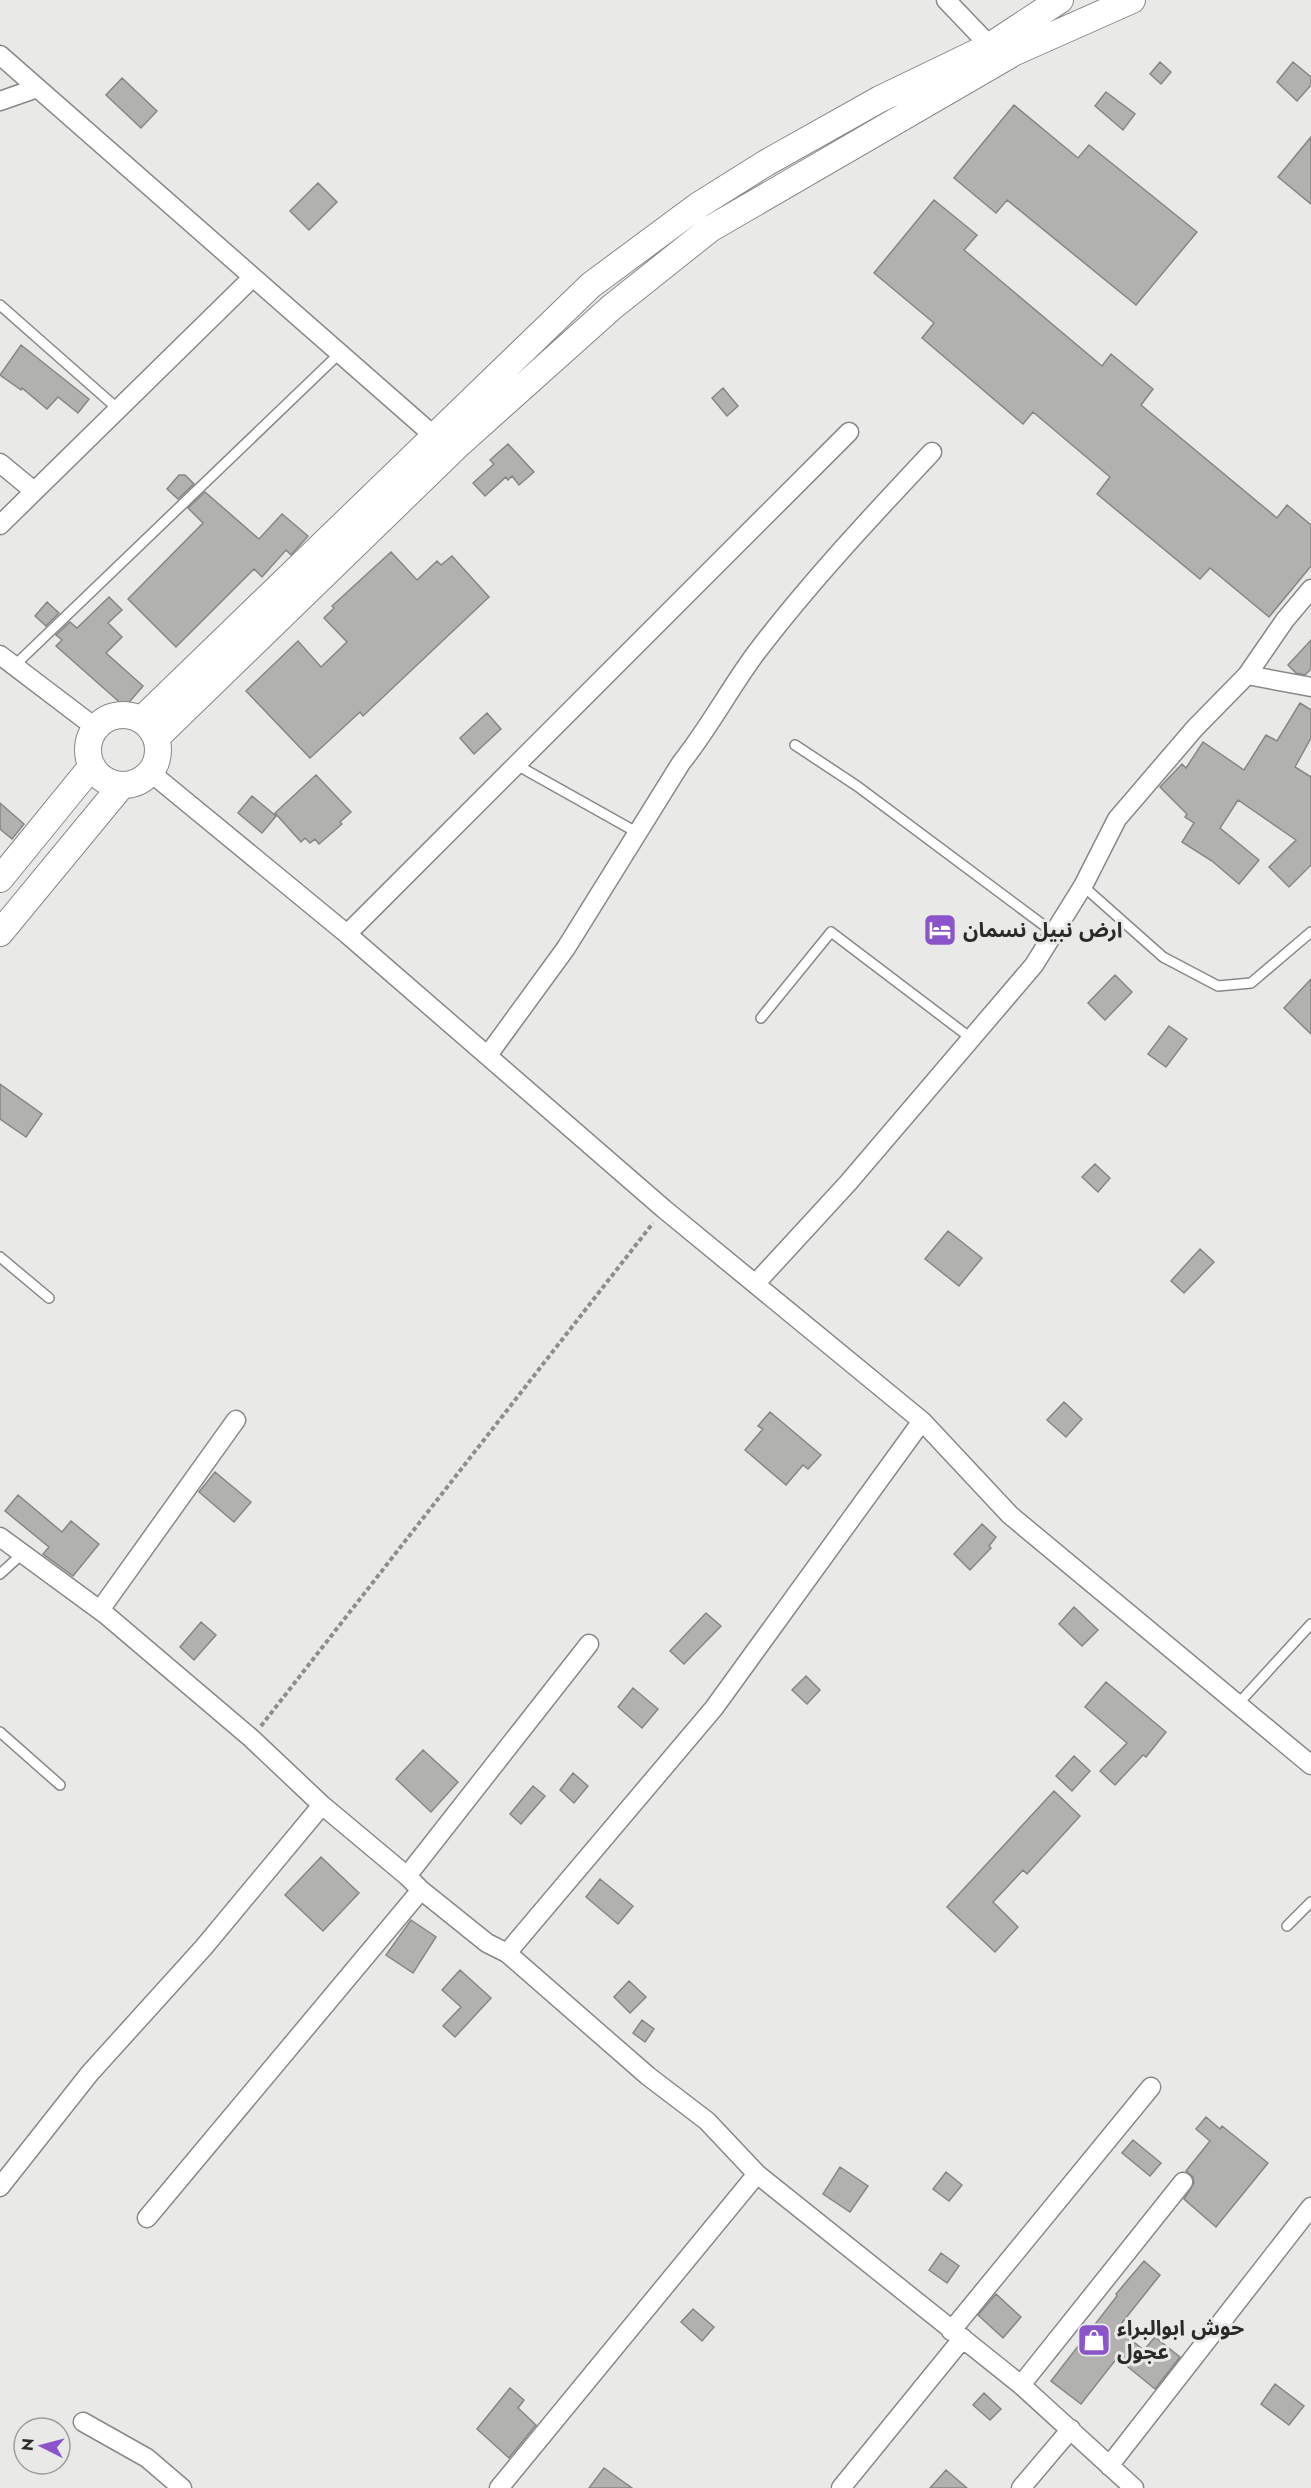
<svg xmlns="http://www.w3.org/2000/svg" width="1311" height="2488" viewBox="0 0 1311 2488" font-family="Jost,'Noto Sans Arabic',sans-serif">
<rect width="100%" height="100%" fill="#e9eae7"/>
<path fill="#b1b2af" stroke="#868784" stroke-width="1.5" d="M 1160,62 L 1171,72 L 1161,84 L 1150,74 Z
M 1293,62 L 1311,77 L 1311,85 L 1297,101 L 1277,82 Z
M 122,78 L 157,111 L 141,128 L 106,95 Z
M 1106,92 L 1135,114 L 1123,130 L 1095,106 Z
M 1014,105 L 1078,158 L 1089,145 L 1197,232 L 1136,305 L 1007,200 L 996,213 L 954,178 Z
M 1311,137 L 1311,204 L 1278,177 Z
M 318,183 L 337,202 L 309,230 L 290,211 Z
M 934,200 L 977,235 L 964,250 L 1102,366 L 1111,354 L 1153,389 L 1141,405 L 1277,518 L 1287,505 L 1311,525 L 1311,566 L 1269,617 L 1210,568 L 1200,579 L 1097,494 L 1110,477 L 1033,412 L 1023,424 L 922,338 L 934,323 L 874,273 Z
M 21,345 L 89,399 L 78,413 L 58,397 L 47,409 L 22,388 L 21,390 L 0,375 Z
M 723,388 L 738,406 L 727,416 L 712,398 Z
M 508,444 L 534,472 L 519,485 L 512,476 L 508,480 L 506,477 L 485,496 L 473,483 L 494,464 L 490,460 Z
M 179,475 L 185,475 L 194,484 L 178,499 L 167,489 Z
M 205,492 L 259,539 L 282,514 L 308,536 L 291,555 L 286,550 L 262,577 L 254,569 L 176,647 L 128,599 L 203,523 L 188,508 Z
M 391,552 L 417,580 L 437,561 L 441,565 L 452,556 L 489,597 L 363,716 L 360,712 L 310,758 L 246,691 L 298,641 L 321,667 L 347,642 L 324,618 L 334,608 L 332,606 Z
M 109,597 L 122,610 L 108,623 L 122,637 L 106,653 L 143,686 L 125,707 L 56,646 L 62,640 L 56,635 L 70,622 L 77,628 Z
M 47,602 L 59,613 L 46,626 L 35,616 Z
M 1311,640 L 1311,669 L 1305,675 L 1296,673 L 1288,665 Z
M 1300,703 L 1311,710 L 1311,738 L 1295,767 L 1311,777 L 1311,865 L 1289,887 L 1269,867 L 1296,840 L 1238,800 L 1220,828 L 1259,860 L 1239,884 L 1212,861 L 1182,842 L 1194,823 L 1185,817 L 1187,814 L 1160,787 L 1182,764 L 1186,768 L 1203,742 L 1244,770 L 1266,735 L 1277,741 Z
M 487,713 L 501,729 L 474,754 L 460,738 Z
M 316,775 L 351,812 L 340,822 L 342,824 L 319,844 L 315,839 L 310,843 L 305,838 L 301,842 L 275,813 Z
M 252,796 L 276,816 L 262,833 L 238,813 Z
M 0,803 L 24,824 L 12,839 L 0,829 Z
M 1115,975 L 1132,992 L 1105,1020 L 1088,1003 Z
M 1311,979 L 1311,1034 L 1284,1008 Z
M 1169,1026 L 1187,1039 L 1166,1067 L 1148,1054 Z
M 0,1084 L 42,1114 L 26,1137 L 0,1119 Z
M 1095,1164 L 1110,1178 L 1098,1192 L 1082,1177 Z
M 948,1231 L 982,1258 L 959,1286 L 925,1259 Z
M 1200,1249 L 1214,1262 L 1184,1293 L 1171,1281 Z
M 1064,1402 L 1082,1419 L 1066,1437 L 1047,1420 Z
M 770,1412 L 821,1455 L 808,1469 L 803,1465 L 786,1485 L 745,1450 L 763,1429 L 758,1426 Z
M 215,1472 L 251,1502 L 234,1522 L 199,1492 Z
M 18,1495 L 62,1532 L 71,1521 L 99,1544 L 73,1576 L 43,1554 L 49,1547 L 5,1511 Z
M 982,1524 L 996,1537 L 989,1546 L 991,1548 L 970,1570 L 954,1554 Z
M 1074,1607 L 1098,1630 L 1082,1646 L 1059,1624 Z
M 706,1613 L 721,1626 L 684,1664 L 670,1651 Z
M 201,1622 L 216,1635 L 194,1660 L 180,1647 Z
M 806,1676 L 820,1690 L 807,1704 L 792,1690 Z
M 1106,1682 L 1166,1732 L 1146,1757 L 1143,1755 L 1115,1785 L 1100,1771 L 1127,1743 L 1085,1707 Z
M 633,1688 L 658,1709 L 642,1728 L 618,1707 Z
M 423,1750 L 458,1782 L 431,1812 L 396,1779 Z
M 1074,1756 L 1090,1771 L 1072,1791 L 1056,1776 Z
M 573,1773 L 588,1786 L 574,1803 L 560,1790 Z
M 533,1786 L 545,1796 L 521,1824 L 510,1814 Z
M 1054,1791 L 1080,1816 L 1027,1874 L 1023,1870 L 993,1902 L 1018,1927 L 995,1952 L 947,1907 Z
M 321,1857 L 359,1893 L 323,1931 L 285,1895 Z
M 600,1879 L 633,1906 L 618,1924 L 586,1897 Z
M 411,1920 L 436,1937 L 413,1973 L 386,1955 Z
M 460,1970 L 491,1998 L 455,2037 L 443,2026 L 461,2007 L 442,1990 Z
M 629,1981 L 646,1997 L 630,2013 L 614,1997 Z
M 642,2020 L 654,2029 L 645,2042 L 633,2033 Z
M 1206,2117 L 1220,2129 L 1222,2126 L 1268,2163 L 1216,2227 L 1184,2199 L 1194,2183 L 1193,2177 L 1186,2171 L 1210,2141 L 1196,2129 Z
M 1133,2140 L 1161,2163 L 1150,2176 L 1122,2153 Z
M 840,2167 L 868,2186 L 850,2212 L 823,2194 Z
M 946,2172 L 962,2185 L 949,2201 L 933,2189 Z
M 941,2253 L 959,2266 L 947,2283 L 929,2270 Z
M 1144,2261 L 1160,2275 L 1117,2329 L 1144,2350 L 1155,2337 L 1180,2357 L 1155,2389 L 1117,2358 L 1081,2404 L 1051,2381 L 1117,2296 L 1116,2294 Z
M 996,2294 L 1021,2317 L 1003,2338 L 978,2315 Z
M 693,2309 L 714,2327 L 702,2341 L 681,2322 Z
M 1275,2384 L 1304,2406 L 1289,2425 L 1261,2404 Z
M 510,2388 L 524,2400 L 518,2408 L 536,2425 L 509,2458 L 477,2429 Z
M 984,2393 L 1001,2409 L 990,2420 L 973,2405 Z
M 604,2468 L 632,2488 L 589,2488 Z
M 946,2470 L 967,2488 L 930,2488 Z"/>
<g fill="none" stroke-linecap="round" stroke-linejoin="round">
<g stroke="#888986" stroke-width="12">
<path id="lane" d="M 0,305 L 118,409
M 14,666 L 340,353
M 795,745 L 857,786 L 1054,933
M 515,764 L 638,833
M 1083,886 L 1163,957 L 1218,986 L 1251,983 L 1311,932
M 761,1018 L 831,932 L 972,1039
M 0,1257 L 49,1298
M 0,1574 L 22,1554
M 1238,1704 L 1311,1624
M 0,1732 L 60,1785
M 1287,1926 L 1311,1902"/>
</g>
<g stroke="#888986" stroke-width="21">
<path id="street" d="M 946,0 L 990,46
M 0,55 L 433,435
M 0,101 L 37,88
M 0,463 L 34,491
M 0,525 L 253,277
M 0,655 L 96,728
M 1247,675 L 1311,687
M 150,772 L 347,934 L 664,1209 L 922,1421 L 1010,1515 L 1311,1765
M 347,934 L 849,432
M 488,1055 L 566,948 L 681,763 C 709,728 730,688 756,653 C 810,582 871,517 932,452
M 756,1283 L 848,1183 L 1034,965 L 1083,886 L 1117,819 L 1195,728 L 1247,675 L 1285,620 L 1311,589
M 0,1537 L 105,1614 L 251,1738 L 322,1805 L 407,1876 L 421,1890 L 487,1943 L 507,1953 L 648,2076 L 707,2121 L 757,2174 L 1021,2385 L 1134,2488
M 100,1610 L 236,1420
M 407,1876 L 589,1644
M 507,1953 L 714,1708 L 922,1421
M 0,2187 L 90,2073 L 204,1947 L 322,1805
M 147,2218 L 421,1890
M 951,2331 L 1151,2087
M 1021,2385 L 1183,2182
M 83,2422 L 147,2458 L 182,2488
M 1109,2466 L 1311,2207
M 499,2488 L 757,2174
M 841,2488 L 963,2338
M 1021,2488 L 1071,2429"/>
</g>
<g stroke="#888986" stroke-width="28">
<path id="secondary" d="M88 750a35 35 0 1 1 70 0a35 35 0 1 1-70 0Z
M 141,720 L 591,285 L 699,205 L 766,163 L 880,99 L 990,46 L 1060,0
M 156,738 L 459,444 L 612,307 L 710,229 L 1015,52 L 1132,0
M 0,879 L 92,766
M 0,933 L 122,785"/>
</g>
<path stroke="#8d8d8b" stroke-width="4" stroke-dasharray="4.5 3" stroke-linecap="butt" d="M 261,1726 L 653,1223"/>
<use href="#lane" stroke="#fff" stroke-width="9"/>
<use href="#street" stroke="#fff" stroke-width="18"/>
<use href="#secondary" stroke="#fff" stroke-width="26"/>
</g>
<defs>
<g id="hotel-square" transform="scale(1.725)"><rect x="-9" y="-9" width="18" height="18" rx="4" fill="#8b54cb" stroke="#e9eae7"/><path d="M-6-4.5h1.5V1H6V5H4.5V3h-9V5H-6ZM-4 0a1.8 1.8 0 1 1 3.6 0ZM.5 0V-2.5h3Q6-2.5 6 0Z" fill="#fff"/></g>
<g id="shop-square" transform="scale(1.725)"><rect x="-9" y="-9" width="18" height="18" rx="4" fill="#8b54cb" stroke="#e9eae7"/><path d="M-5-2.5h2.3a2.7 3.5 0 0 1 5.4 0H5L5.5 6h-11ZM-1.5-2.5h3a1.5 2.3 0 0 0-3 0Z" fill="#fff"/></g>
</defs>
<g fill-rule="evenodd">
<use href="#hotel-square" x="940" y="930"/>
<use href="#shop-square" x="1094" y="2340"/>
</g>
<g text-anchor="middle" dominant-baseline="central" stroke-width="6" stroke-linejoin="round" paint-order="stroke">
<g font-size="21" font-weight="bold" fill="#2a2a29" stroke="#e9eae7" text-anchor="start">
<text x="963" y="930">ارض نبيل نسمان</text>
<text x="1117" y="2328">حوش ابوالبراء<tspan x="1117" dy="24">عجول</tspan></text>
</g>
</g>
<g transform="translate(42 2446) rotate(276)"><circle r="28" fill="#e9eae7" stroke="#9d9d9b" stroke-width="1.5"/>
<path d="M0-4.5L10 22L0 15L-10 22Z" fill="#8b54cb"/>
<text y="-9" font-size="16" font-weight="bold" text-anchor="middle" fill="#2a2a29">N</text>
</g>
</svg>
